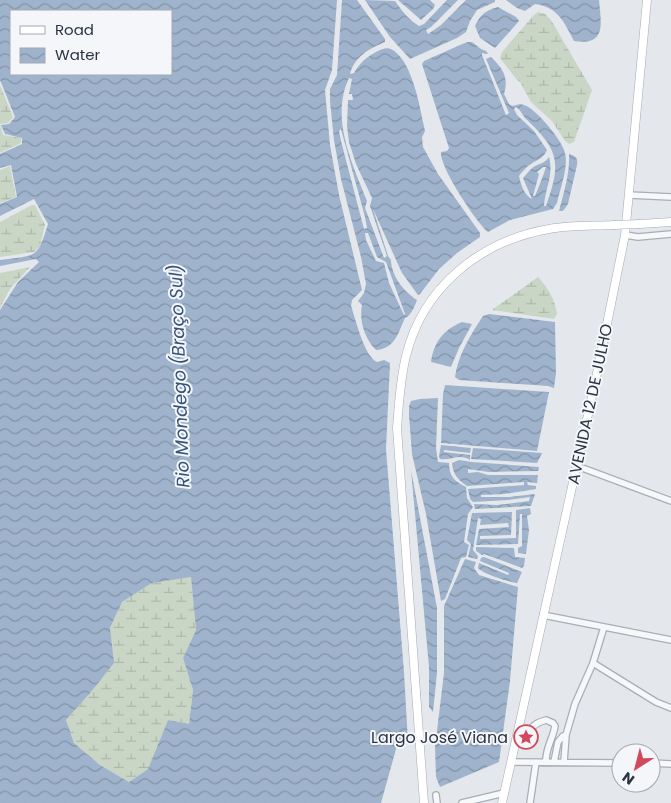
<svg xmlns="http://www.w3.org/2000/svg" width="671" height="803" viewBox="0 0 671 803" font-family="Poppins,sans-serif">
<defs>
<pattern id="wetland-marsh" width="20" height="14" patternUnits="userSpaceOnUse" patternTransform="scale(1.25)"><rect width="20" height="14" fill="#c9d6c5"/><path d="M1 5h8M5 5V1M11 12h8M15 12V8" fill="none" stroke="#adb8ab"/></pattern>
<pattern id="water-waves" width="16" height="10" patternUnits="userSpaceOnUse" patternTransform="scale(1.25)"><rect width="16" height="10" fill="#9fb4cc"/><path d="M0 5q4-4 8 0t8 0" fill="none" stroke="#8293a7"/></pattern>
</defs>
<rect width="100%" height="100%" fill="#e4e7ec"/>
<path fill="url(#wetland-marsh)" d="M 538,12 L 545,14 L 551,20 L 592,90 L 574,142 L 569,144 L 565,141 L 552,121 L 531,102 L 520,82 L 517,80 L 500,58 L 502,52 L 533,16 Z
M 0,85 L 13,117 L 8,123 L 0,124 Z
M 0,124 L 3,135 L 21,138 L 21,143 L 0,153 Z
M 10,166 L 16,197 L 0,203 L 0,170 Z
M 32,205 L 35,205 L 45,225 L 40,246 L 34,252 L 0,257 L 0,222 Z
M 30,267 L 10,289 L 0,308 L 0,273 Z
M 538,277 C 548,288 555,299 557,314 L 554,319 L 492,310 Z
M 191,576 L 196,630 L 183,658 L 193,690 L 189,725 L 168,720 L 148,769 L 129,782 L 100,765 L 74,743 L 66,720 L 91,692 L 113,663 L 110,628 L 122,602 L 152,583 Z"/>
<path fill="url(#water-waves)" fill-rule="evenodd" d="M 0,0 L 337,0 L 332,70 L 325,90 L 330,145 L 339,195 L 362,290 L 352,300 L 351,306 C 356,320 364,356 377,362 L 384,360 L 390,363 L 386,449 L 404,672 L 408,742 L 399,744 L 396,749 L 381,803 L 0,803 L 0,310 L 18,282 L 39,262 L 36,259 L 0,266 L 0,260 C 36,255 37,260 48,224 L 34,199 L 0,216 L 0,204 L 17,197 L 11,165 L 0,168 L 0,154 L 22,144 L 22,138 L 5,134 L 1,125 L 9,124 L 15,117 L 0,80 ZM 11,11 L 171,11 L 171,74 L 11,74 ZM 191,577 L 196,630 L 183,658 L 193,690 L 189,724 L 168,720 L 148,769 L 129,782 L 100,765 L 74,743 L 66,720 L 91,692 L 114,663 L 110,628 L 122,602 L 152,583 Z
M 342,0 L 357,0 L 385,39 L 385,42 C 370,48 354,57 350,74 L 354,73 C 359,64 366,57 376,52 C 380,50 386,47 391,49 C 411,59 419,102 423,122 L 425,131 L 422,137 L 423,147 L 438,174 L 480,233 L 480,237 L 457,253 L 439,269 L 420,294 L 418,295 L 402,273 L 373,209 L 388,256 L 391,260 C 391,275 404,292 417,300 C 415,305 413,311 409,315 C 407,318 406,316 404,320 C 398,334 394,349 376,350 C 364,338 359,320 362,305 L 358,301 L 364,293 L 366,284 L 361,257 L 341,179 L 334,140 L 330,101 L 330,89 L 337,75 ZM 349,78 L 352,79 L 349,94 L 352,94 L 353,100 L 348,100 L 347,126 L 349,142 L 356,164 L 372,198 L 370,206 L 387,256 L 384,258 L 365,208 L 367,201 C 352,163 330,118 349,78 ZM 341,129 L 365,217 L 367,228 L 364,229 L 341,141 L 339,131 ZM 365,233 L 368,233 L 377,257 L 386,262 L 405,314 L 404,315 L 389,283 L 384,263 L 376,261 L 366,240 Z
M 365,0 L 395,1 C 402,11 409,20 419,26 L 424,24 L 447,0 L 458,0 L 431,27 L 426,30 L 428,34 L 441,25 L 466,0 L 495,0 L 495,2 L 477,10 L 470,21 L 466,32 L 457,38 L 410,59 L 390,37 Z
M 398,0 L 430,0 L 435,5 L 433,9 L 421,20 Z
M 506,0 L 599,0 C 601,23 607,46 574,41 C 564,22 558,7 535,4 L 525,11 L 517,8 Z
M 498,7 L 516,17 L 519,21 L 495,48 L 480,38 L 475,26 C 480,15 486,10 498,7 Z
M 467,42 L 472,42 L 481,49 L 486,51 L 488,54 L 482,53 L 482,55 L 506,115 L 509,113 L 486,59 L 491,57 C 503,69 509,77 504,94 L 509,104 L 512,106 C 516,105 520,103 524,105 C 536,109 560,138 564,150 C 570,165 560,188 557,203 L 553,209 L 510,220 L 488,232 C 476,222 439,166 441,152 L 447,151 L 449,148 L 422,64 L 424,61 ZM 516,107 C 521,110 522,115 526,119 C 560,151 561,163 546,206 L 544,206 C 545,189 554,175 549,157 C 545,163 541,163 535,166 C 530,169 526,175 523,178 L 532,199 C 524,195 521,185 519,176 C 522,172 526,167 531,164 C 538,159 543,159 547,150 L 534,131 L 517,115 L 514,109 ZM 543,167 L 546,167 C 543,177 539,186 535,196 L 533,196 L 539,174 L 537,172 Z
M 569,154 C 576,156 578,158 577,165 L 568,204 L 563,211 L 559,211 C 564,192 570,173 569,154 Z
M 489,314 L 555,322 L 556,373 L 554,388 L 548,386 L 459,380 L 455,377 C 458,355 471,334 483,316 Z
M 462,322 L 472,324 L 459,348 L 451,367 L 431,362 C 434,342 443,330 462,322 Z
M 445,385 L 549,392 L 537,451 L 441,443 L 443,394 Z
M 438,398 L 436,448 L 438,462 L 449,463 C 449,476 454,481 466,487 L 467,498 L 473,507 L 468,514 L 464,542 L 469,545 L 466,557 L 461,558 L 445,599 L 441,601 L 426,514 L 412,454 L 409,415 L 409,406 L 411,401 L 420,399 Z
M 441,445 L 471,448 L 470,453 L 444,450 L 444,452 L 470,455 L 470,460 C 459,453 450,461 440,459 L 439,456 Z
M 473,448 L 542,453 L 537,463 L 471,459 Z
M 459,460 L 472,462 L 539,467 L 538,471 L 489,472 L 468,469 L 468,473 L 478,472 L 488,475 L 538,475 L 537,483 L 527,482 L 528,485 L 536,486 L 536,489 L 504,494 L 481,495 L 481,497 L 509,497 L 535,494 L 531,506 L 475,509 L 474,504 L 497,505 L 529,501 L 530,497 L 508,500 L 473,502 L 470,499 L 468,489 L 524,485 L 524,482 L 467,486 C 457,479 453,474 452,463 Z
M 411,470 L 437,608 L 437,673 L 433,712 L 429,707 L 429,667 Z
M 530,508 L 531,514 L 527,516 L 529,530 L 526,554 L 518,553 L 518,548 L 522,546 L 522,514 L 520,514 L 518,544 L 476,545 L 479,529 L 509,527 L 508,523 L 480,525 L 481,519 L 478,518 L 473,550 L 478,556 L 477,559 L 468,557 L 471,544 L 467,540 L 472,513 L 512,512 L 511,535 L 480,536 L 480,539 L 516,538 L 516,510 Z
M 476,547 L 514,548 L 515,557 L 525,558 L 524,566 L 522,568 L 484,554 L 482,555 L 476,551 Z
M 484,557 L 522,572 L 517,583 C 509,582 483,574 478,568 L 479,563 L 508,575 L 509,573 L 480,561 L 481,558 Z
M 465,559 L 476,562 L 474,568 L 479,575 L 518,587 L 510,681 L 499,762 L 440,787 L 436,777 L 435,747 L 444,673 L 444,606 Z"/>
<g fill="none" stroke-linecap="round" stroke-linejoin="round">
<g stroke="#a9aeb7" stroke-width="8">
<path id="minor" d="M 629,195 L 671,197
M 625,235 L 638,237 L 671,234
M 577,466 L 671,501
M 543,615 L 671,640
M 593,663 L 656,702 L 671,708
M 530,730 C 534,724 539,722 546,720 L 553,723 L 555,726 C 553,739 545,749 546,762
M 512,762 L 621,763
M 554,762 L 558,742 L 563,736 L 566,736
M 564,762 L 566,735 L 575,704 L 593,663 L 604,627
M 651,763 L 671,764
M 436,795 L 437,803
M 462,803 L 504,793
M 530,803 L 536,762"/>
</g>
<g stroke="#a3abb8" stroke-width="9">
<path id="major" d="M 640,224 L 671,222
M 424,803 L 397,428 C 399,404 400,380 406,356 C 423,287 480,241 549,229 C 569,225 592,226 614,225
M 502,803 L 595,383 L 625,235 L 647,0"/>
</g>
<use href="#minor" stroke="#f7f8fa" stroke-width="5.5"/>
<use href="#major" stroke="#fff" stroke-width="8"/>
<g stroke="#a3abb8" stroke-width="9" stroke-linecap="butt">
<path id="major-bridge" d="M 614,225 L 640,224"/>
</g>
<use href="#major-bridge" stroke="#fff" stroke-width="8"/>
</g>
<defs>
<g id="sight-ring" transform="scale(1.25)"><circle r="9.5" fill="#f4f6f9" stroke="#d1495b" stroke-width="1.5"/><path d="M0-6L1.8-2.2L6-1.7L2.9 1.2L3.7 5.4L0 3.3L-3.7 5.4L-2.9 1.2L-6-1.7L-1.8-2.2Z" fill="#d1495b"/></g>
</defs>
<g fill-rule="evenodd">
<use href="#sight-ring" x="526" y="737"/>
</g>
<g text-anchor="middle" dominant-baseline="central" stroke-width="4" stroke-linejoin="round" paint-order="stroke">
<g font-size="16" fill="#2b3445" stroke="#f4f6f9">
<text transform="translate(590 404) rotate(-78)">AVENIDA 12 DE JULHO</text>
</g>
<g font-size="16" fill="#2b3445" stroke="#f4f6f9" text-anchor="end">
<text x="508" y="737">Largo José Viana</text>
</g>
<g font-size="18" font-style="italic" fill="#34527a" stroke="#f4f6f9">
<text transform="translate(179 376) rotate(-92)">Rio Mondego (Braço Sul)</text>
</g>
</g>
<rect x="10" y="10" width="162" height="65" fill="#f4f6f9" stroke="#a4a8b1"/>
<rect x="20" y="26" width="25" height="8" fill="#ffffff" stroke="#a4a8b1"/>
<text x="55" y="35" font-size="15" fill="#2b3445">Road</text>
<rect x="20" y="48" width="25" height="15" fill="url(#water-waves)" stroke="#a4a8b1"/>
<text x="55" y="60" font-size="15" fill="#2b3445">Water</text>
<g transform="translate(636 768) rotate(216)"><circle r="24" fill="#f4f6f9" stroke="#a4a8b1"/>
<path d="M0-4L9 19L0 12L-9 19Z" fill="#d1495b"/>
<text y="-8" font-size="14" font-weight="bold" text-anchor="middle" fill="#2b3445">N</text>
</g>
</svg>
